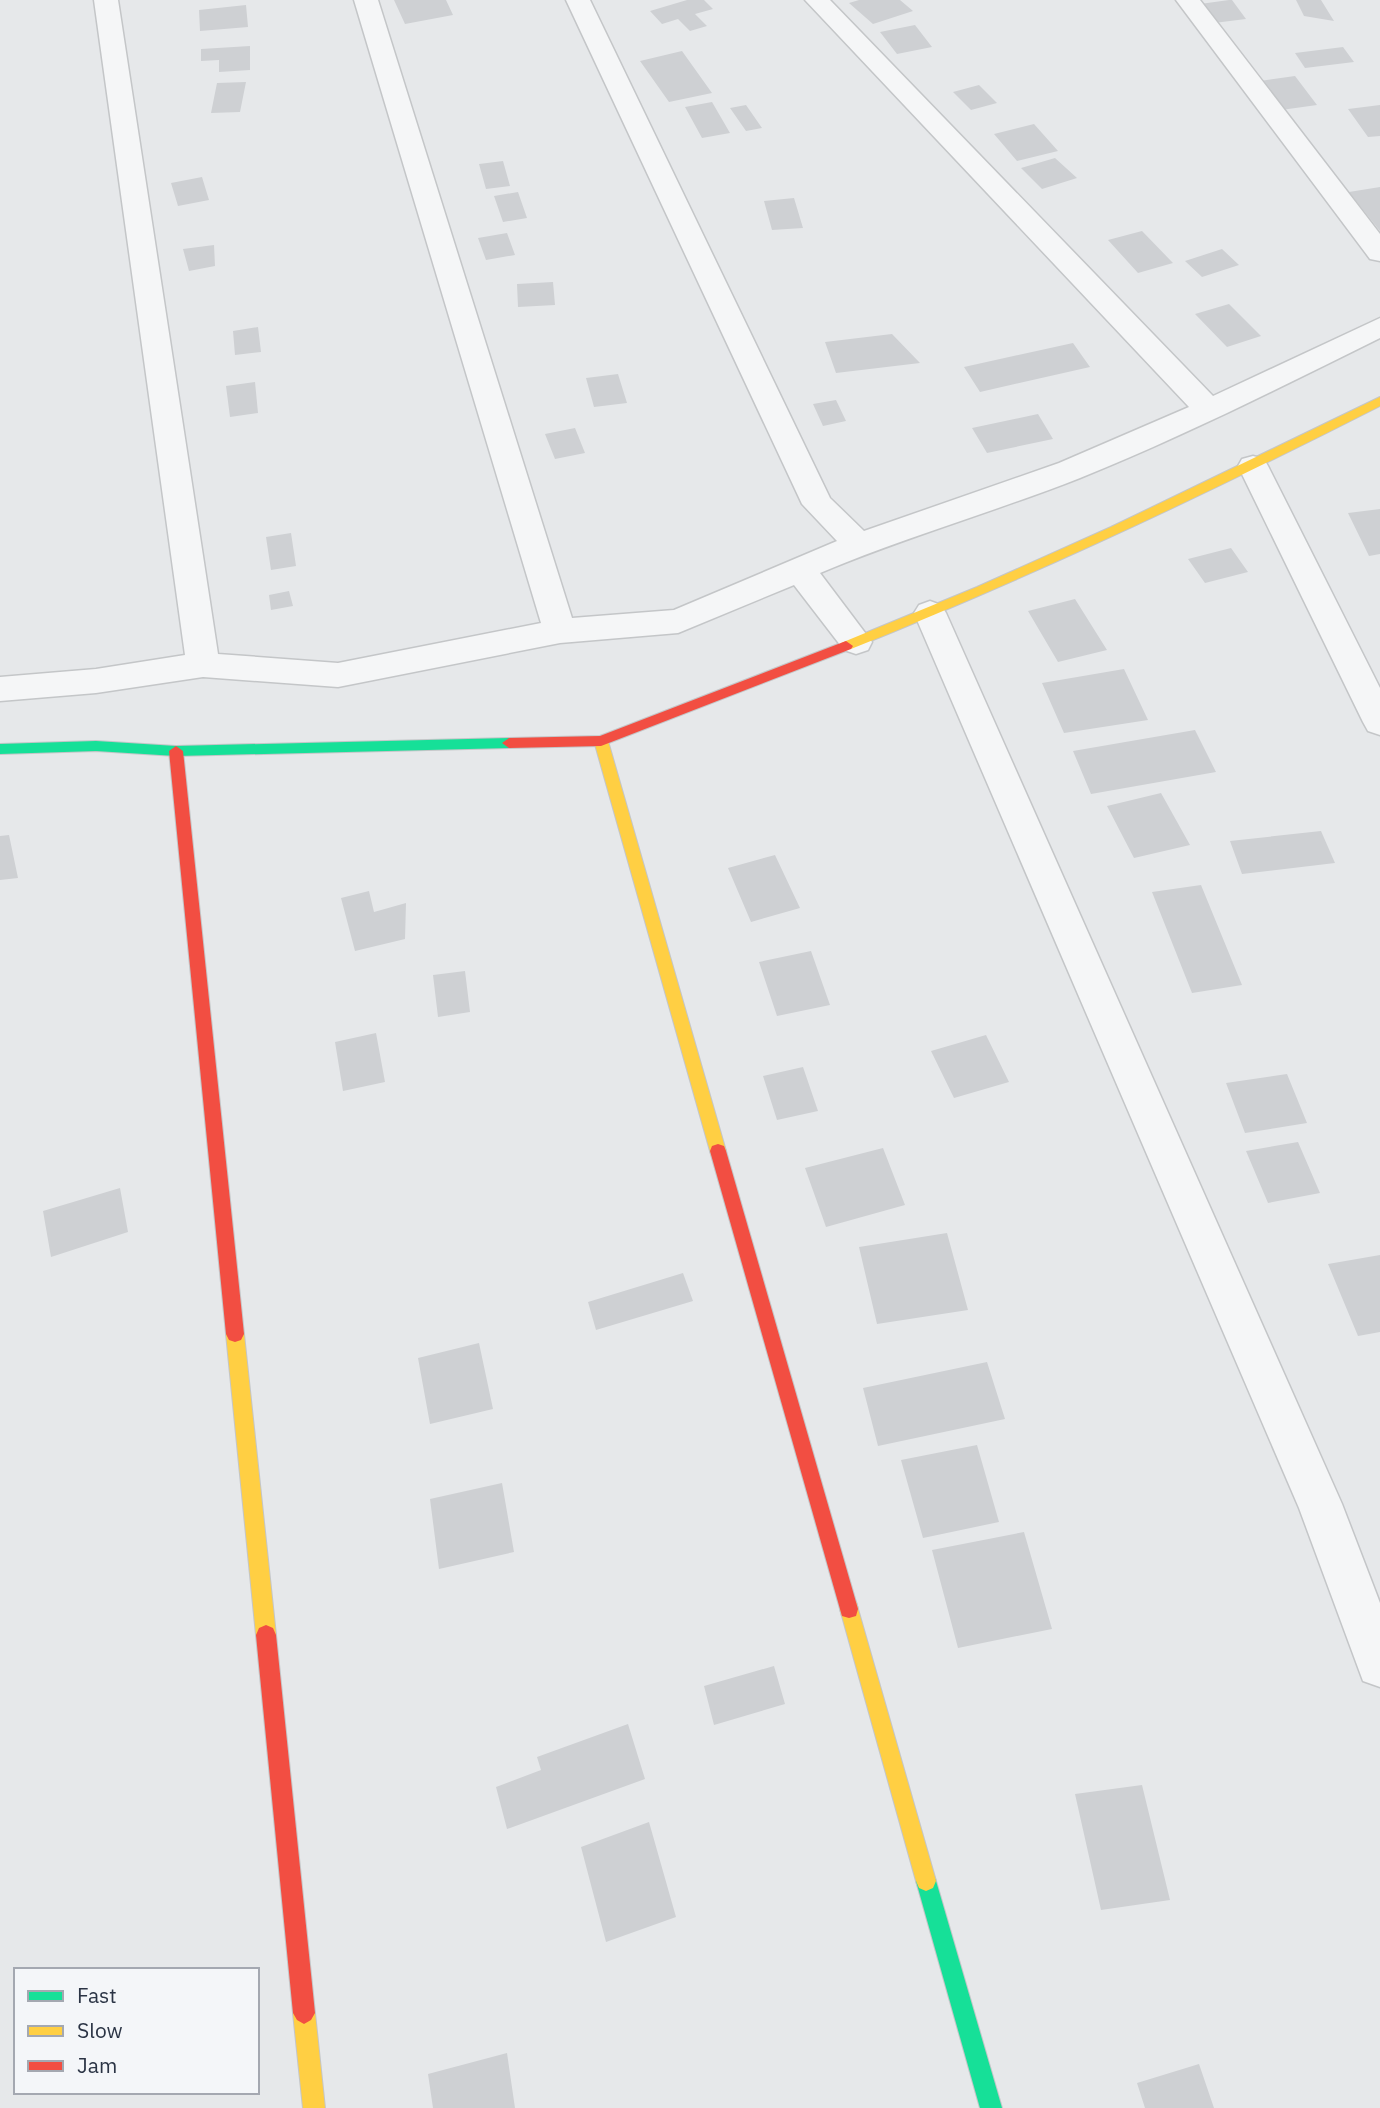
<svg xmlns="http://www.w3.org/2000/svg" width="1380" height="2108" viewBox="0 0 1380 2108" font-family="'IBM Plex Sans',sans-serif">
<rect width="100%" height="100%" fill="#e6e8ea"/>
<path fill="#ced0d3" d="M 394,0 L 446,0 L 453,15 L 405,24 Z
M 687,0 L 704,0 L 713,9 L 695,14 L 707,26 L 690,31 L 678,19 L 662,24 L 650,11 Z
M 859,0 L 900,0 L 913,11 L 873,24 L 849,3 Z
M 1229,0 L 1232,0 L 1246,19 L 1214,23 L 1200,4 Z
M 1296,0 L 1321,0 L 1334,21 L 1304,16 Z
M 246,5 L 248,27 L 200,31 L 199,10 Z
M 915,25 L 932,47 L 897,54 L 880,32 Z
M 250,46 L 250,70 L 219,72 L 219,60 L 201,61 L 201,49 Z
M 1343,47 L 1354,62 L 1305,68 L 1295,53 Z
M 682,51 L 712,93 L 669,102 L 640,61 Z
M 1295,76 L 1317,105 L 1274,111 L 1253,82 Z
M 246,82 L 240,112 L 211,113 L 217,83 Z
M 979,85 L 997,103 L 971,110 L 953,92 Z
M 712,102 L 730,133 L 702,138 L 685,107 Z
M 746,105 L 762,128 L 746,131 L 730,108 Z
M 1380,105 L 1380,136 L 1368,137 L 1348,109 Z
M 1034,124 L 1058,151 L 1017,161 L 994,134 Z
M 1055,158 L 1077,178 L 1042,189 L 1021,168 Z
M 503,161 L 510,186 L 486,189 L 479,164 Z
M 202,177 L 209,200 L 178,206 L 171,183 Z
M 1380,187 L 1380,231 L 1349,192 Z
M 518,192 L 527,218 L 503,222 L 494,196 Z
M 794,198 L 803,228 L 772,230 L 764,201 Z
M 1142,231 L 1173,263 L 1138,273 L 1108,240 Z
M 507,233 L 515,255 L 486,260 L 478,238 Z
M 214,245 L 215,266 L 189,271 L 183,249 Z
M 1222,249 L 1239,265 L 1202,277 L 1185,261 Z
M 553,282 L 555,305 L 518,307 L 517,284 Z
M 1229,304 L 1261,336 L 1227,347 L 1195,314 Z
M 258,327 L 261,352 L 235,355 L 233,331 Z
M 892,334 L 920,363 L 836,373 L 825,342 Z
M 1073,343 L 1090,367 L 980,392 L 964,367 Z
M 618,374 L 627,403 L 594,407 L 586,378 Z
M 255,382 L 258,413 L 230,417 L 226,386 Z
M 836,400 L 846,421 L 823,426 L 813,404 Z
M 1038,414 L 1053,439 L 987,453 L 972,428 Z
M 575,428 L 585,453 L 555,459 L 545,434 Z
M 1380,509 L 1380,554 L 1369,556 L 1348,513 Z
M 291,533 L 296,566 L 271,570 L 266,537 Z
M 1231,548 L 1248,572 L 1205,583 L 1188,559 Z
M 289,591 L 293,606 L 271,610 L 269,595 Z
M 1075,599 L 1107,650 L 1058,662 L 1028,611 Z
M 1124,669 L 1148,720 L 1064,733 L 1042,683 Z
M 1195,730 L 1216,772 L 1091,794 L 1073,751 Z
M 1161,793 L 1190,845 L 1134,858 L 1107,806 Z
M 1321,831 L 1335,863 L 1242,874 L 1230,841 Z
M 9,835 L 18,878 L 0,880 L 0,836 Z
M 775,855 L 800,908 L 751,922 L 728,868 Z
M 1201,885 L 1242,985 L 1192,993 L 1152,892 Z
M 369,891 L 374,912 L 406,903 L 405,939 L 355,951 L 341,898 Z
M 811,951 L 830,1005 L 777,1016 L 759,962 Z
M 465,971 L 470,1012 L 438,1017 L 433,975 Z
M 376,1033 L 385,1082 L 343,1091 L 335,1042 Z
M 986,1035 L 1009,1082 L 954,1098 L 931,1051 Z
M 803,1067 L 818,1111 L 777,1120 L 763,1076 Z
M 1287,1074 L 1307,1123 L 1245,1133 L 1226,1083 Z
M 1298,1142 L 1320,1193 L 1268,1203 L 1246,1151 Z
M 883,1148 L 905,1205 L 826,1227 L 805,1168 Z
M 120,1188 L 128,1232 L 51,1257 L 43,1211 Z
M 947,1233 L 968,1310 L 877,1324 L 859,1247 Z
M 1380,1255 L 1380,1332 L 1358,1336 L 1328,1264 Z
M 683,1273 L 693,1301 L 596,1330 L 588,1302 Z
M 479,1343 L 493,1409 L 430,1424 L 418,1358 Z
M 987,1362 L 1005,1419 L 878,1446 L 863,1388 Z
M 977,1445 L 999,1522 L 923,1538 L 901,1460 Z
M 502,1483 L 514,1552 L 439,1569 L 430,1499 Z
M 1024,1532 L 1052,1629 L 958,1648 L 932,1550 Z
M 774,1666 L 785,1704 L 714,1725 L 704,1686 Z
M 628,1724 L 645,1779 L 507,1829 L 496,1787 L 541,1770 L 537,1757 Z
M 1142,1785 L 1170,1900 L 1101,1910 L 1075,1794 Z
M 649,1822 L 676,1917 L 606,1942 L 581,1847 Z
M 507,2053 L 515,2108 L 433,2108 L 428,2074 Z
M 1199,2064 L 1214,2108 L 1145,2108 L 1137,2083 Z"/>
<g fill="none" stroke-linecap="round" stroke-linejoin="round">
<g stroke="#c4c6c8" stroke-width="3">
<path id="street" d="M 94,0 L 118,0 L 218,654 L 338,663 L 541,623 L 354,0 L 378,0 L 572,618 L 674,610 L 837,541 L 802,504 L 566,0 L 590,0 L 830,498 L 864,531 L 1059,463 L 1189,407 L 805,0 L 830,0 L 1213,396 L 1380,318 L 1380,338 C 1281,387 1182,437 1080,478 C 994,512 905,537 820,573 L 872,642 L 868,650 L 856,654 L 844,650 L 794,585 L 678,633 L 560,643 L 338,687 L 203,677 L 96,693 L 0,701 L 0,677 L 96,669 L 185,655 Z
M 1176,0 L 1200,0 L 1380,234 L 1380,261 L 1370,259 Z
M 1253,456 L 1264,459 L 1268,466 L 1380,688 L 1380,735 L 1368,731 L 1363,722 L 1238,466 L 1242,459 Z
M 930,601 L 941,605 L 946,613 L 1342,1504 L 1380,1603 L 1380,1687 L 1363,1681 L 1299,1508 L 914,613 L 919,605 Z"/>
</g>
<g stroke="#c4c6c8" stroke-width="2">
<path id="fast" d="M 509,738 L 516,743 L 509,748 L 176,756 L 96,751 L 0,754 L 0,744 L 96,741 L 176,746 Z
M 926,1871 L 933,1874 L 936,1881 L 1002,2108 L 980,2108 L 916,1881 L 919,1874 Z"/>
</g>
<g stroke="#c4c6c8" stroke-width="2">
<path id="slow" d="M 1380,397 L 1380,406 C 1207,494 1031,577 851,649 L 841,649 L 839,646 L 841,643 L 977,587 L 1111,527 Z
M 601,736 L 608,741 L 726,1151 L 724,1156 L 718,1158 L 712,1156 L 710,1151 L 594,741 Z
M 235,1326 L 241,1328 L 244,1334 L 276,1635 L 273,1642 L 266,1645 L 259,1642 L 256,1635 L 226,1334 L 229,1328 Z
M 849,1600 L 856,1602 L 858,1609 L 936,1881 L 933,1888 L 926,1891 L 919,1888 L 916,1881 L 840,1609 L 842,1602 Z
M 304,2002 L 311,2006 L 315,2013 L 325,2108 L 303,2108 L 293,2013 L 297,2006 Z"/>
</g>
<g stroke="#c4c6c8" stroke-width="2">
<path id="jam" d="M 846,641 L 853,646 L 851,649 L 601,746 L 509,748 L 502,743 L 509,738 L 600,736 Z
M 176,746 L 183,751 L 244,1334 L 241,1340 L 235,1342 L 229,1340 L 226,1334 L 169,751 Z
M 718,1144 L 724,1146 L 726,1151 L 858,1609 L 856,1616 L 849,1618 L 842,1616 L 840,1609 L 710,1151 L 712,1146 Z
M 266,1625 L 273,1628 L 276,1635 L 315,2013 L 311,2020 L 304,2024 L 297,2020 L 293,2013 L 256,1635 L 259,1628 Z"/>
</g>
<use href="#street" fill="#f5f6f7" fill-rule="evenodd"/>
<use href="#fast" fill="#16e098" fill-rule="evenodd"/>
<use href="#slow" fill="#ffcf43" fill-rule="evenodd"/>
<use href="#jam" fill="#f24e42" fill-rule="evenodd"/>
</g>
<rect x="14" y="1968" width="245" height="126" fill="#f4f6f9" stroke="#a4a8b1" stroke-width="2"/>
<rect x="28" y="1991" width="35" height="10" fill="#16e098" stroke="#a4a8b1" stroke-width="2"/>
<text x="77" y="2003" font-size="21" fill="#2b3445">Fast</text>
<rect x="28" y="2026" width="35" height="10" fill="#ffcf43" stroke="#a4a8b1" stroke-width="2"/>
<text x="77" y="2038" font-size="21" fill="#2b3445">Slow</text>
<rect x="28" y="2061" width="35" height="10" fill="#f24e42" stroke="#a4a8b1" stroke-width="2"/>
<text x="77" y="2073" font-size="21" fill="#2b3445">Jam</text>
</svg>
